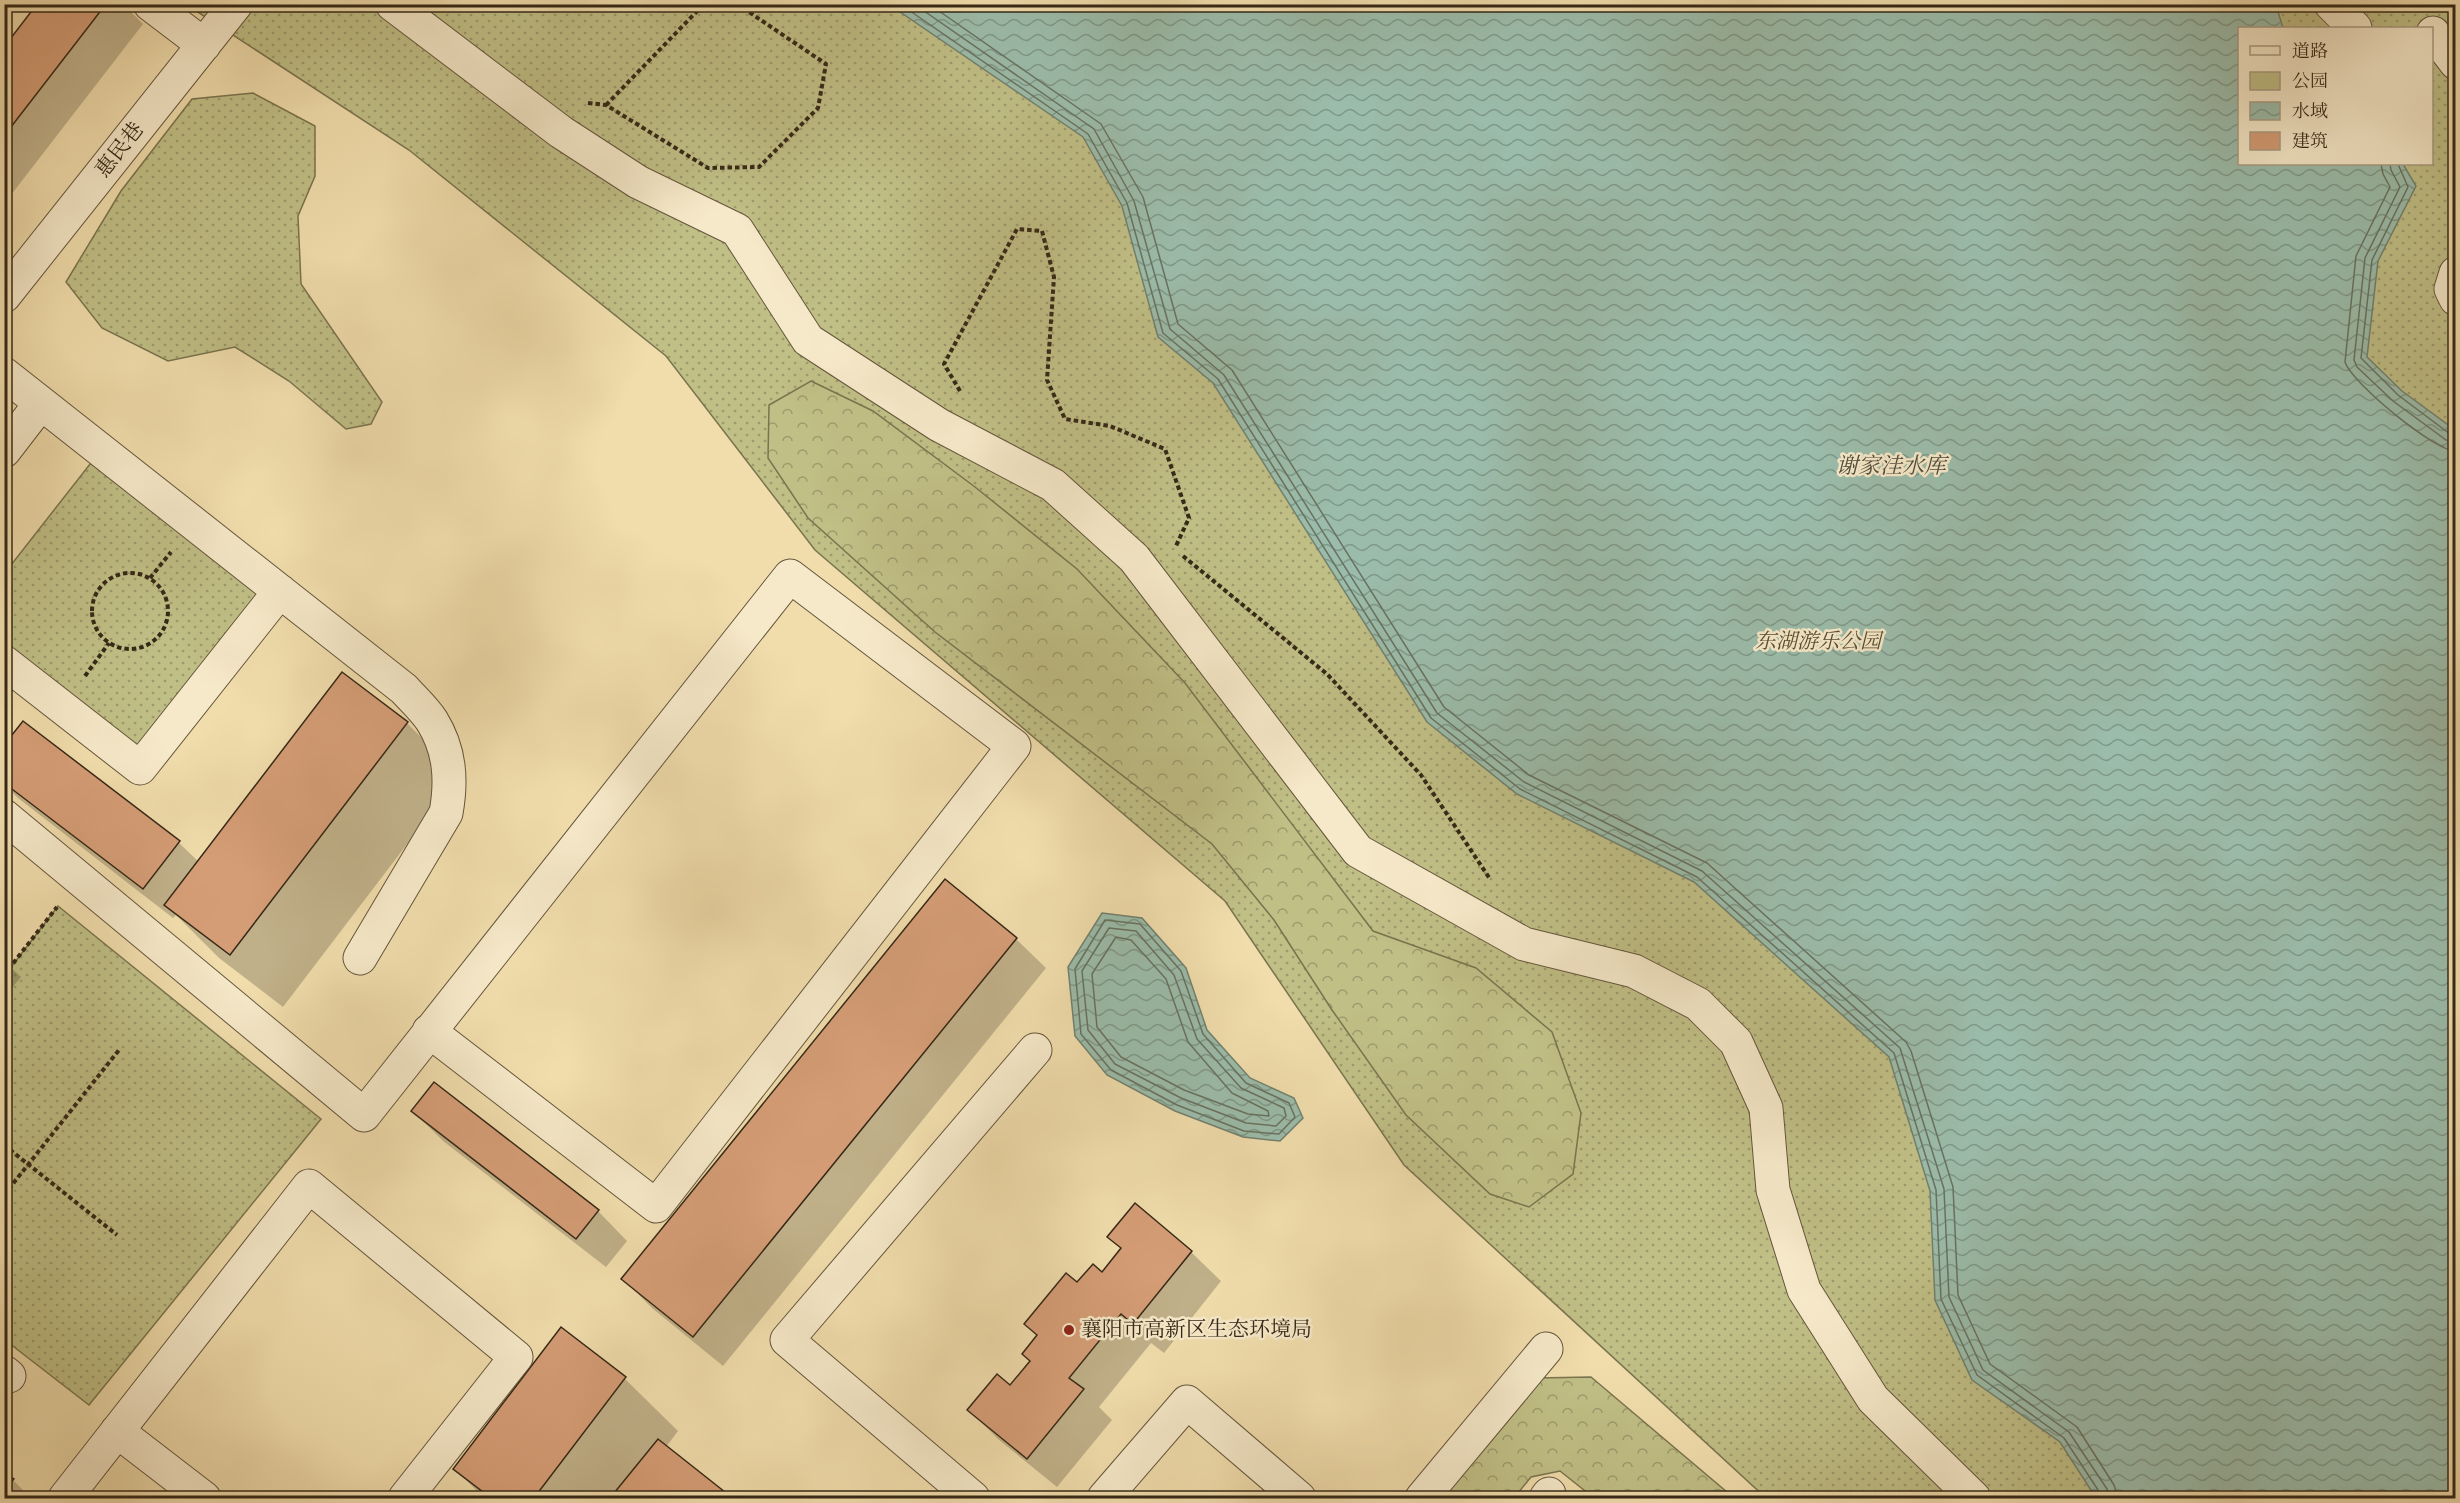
<svg xmlns="http://www.w3.org/2000/svg" width="2460" height="1503" viewBox="0 0 2460 1503" font-family="'IM FELL DW Pica','Noto Serif SC',serif">
<defs>
<pattern id="green-dots" width="8" height="8" patternUnits="userSpaceOnUse" patternTransform="scale(1.5)"><rect width="8" height="8" fill="#c0bf86"/><path d="M2 2h.1M6 6h.1" fill="none" stroke="#9d9b6d" stroke-width="1.8" stroke-linecap="round"/></pattern>
<pattern id="forest-crowns" width="20" height="18" patternUnits="userSpaceOnUse" patternTransform="scale(1.5)"><rect width="20" height="18" fill="#c0bf86"/><path d="M2 6a3 3 0 1 1 6 0M12 15a3 3 0 1 1 6 0" fill="none" stroke="#9d9b6d"/></pattern>
<pattern id="water-waves" width="16" height="10" patternUnits="userSpaceOnUse" patternTransform="scale(1.5)"><rect width="16" height="10" fill="#9bbcaa"/><path d="M0 5q4-4 8 0t8 0" fill="none" stroke="#7f9989"/></pattern>
</defs>
<rect width="100%" height="100%" fill="#f1ddac"/>
<filter id="stains"><feTurbulence type="fractalNoise" baseFrequency=".00333" numOctaves="4"/><feColorMatrix values="0 0 0 0 .2 0 0 0 0 .09 0 0 0 0 .02 0 0 0 .5 -.17"/></filter>
<radialGradient id="worn" r=".72"><stop offset=".6" stop-color="#630" stop-opacity="0"/><stop offset="1" stop-color="#630" stop-opacity=".3"/></radialGradient>
<path fill="url(#green-dots)" stroke="#7a744e" stroke-width="1.5" fill-rule="evenodd" d="M 187,5 L 2455,5 L 2455,1498 L 1766,1498 L 1404,1165 L 1225,901 L 815,550 L 666,356 L 409,150 ZM 2240,28 L 2432,28 L 2432,164 L 2240,164 Z
M 253,93 L 315,126 L 315,176 L 298,216 L 301,284 L 382,402 L 371,424 L 346,429 L 289,381 L 235,347 L 168,361 L 102,328 L 66,282 L 121,191 L 192,99 Z
M 101,450 L 280,591 L 140,768 L 5,662 L 4,574 Z
M 58,906 L 321,1119 L 89,1405 L 5,1340 L 5,975 Z"/>
<path fill="url(#forest-crowns)" stroke="#7a744e" stroke-width="1.5" d="M 811,381 L 873,411 L 975,487 L 1077,569 L 1185,683 L 1373,931 L 1476,968 L 1552,1032 L 1581,1113 L 1573,1174 L 1529,1207 L 1490,1194 L 1406,1115 L 1332,1010 L 1274,920 L 1212,844 L 935,632 L 808,518 L 768,458 L 769,405 Z
M 1591,1377 L 1734,1498 L 1594,1498 L 1560,1471 L 1531,1477 L 1514,1498 L 1439,1498 L 1536,1378 Z"/>
<path fill="url(#water-waves)" stroke="#72816f" stroke-width="1.5" d="M 890,5 L 2276,5 L 2283,28 L 2240,28 L 2240,164 L 2403,164 L 2416,186 L 2378,261 L 2367,357 L 2402,391 L 2455,430 L 2455,1498 L 2096,1498 L 2060,1442 L 1972,1380 L 1935,1300 L 1930,1191 L 1889,1057 L 1694,882 L 1517,794 L 1427,722 L 1213,383 L 1158,337 L 1122,206 L 1083,137 Z
M 1102,913 L 1142,918 L 1186,968 L 1207,1030 L 1250,1078 L 1294,1098 L 1303,1118 L 1280,1141 L 1243,1137 L 1175,1111 L 1107,1075 L 1075,1036 L 1068,967 Z"/>
<path fill="#0003" d="M 39,4 L 123,4 L 143,24 L 4,204 L 4,50 Z
M 24,723 L 179,843 L 199,862 L 407,723 L 459,776 L 283,1007 L 219,958 L 176,915 L 173,918 L 18,798 L 4,785 L 4,748 Z
M 1016,939 L 1046,968 L 723,1366 L 652,1308 L 623,1279 Z
M 4,961 L 21,977 L 4,997 Z
M 413,1111 L 598,1211 L 627,1241 L 606,1267 L 443,1141 Z
M 1135,1205 L 1191,1252 L 1221,1281 L 1164,1353 L 1151,1343 L 1099,1407 L 1112,1420 L 1057,1487 L 998,1439 L 969,1410 L 1010,1387 L 1031,1362 L 1038,1337 L 1026,1324 L 1078,1284 L 1103,1274 L 1122,1249 L 1109,1237 Z
M 561,1329 L 625,1379 L 678,1431 L 666,1447 L 731,1498 L 484,1498 L 455,1469 Z
M 4,1474 L 13,1480 L 31,1498 L 4,1498 Z"/>
<g fill="none" stroke-linecap="round" stroke-linejoin="round">
<path stroke="#687260" stroke-width="1.5" d="M 900,4 L 1088,134 L 1127,203 L 1163,333 L 1218,379 L 1431,718 L 1520,789 L 1697,877 L 1894,1053 L 1936,1190 L 1941,1299 L 1977,1375 L 2064,1438 L 2100,1493 L 2101,1498
M 914,4 L 1094,129 L 1134,201 L 1170,329 L 1224,375 L 1437,713 L 1524,782 L 1702,871 L 1900,1048 L 1944,1189 L 1949,1297 L 1983,1370 L 2069,1432 L 2107,1489 L 2109,1498
M 929,4 L 1101,124 L 1143,197 L 1178,324 L 1232,370 L 1444,707 L 1529,775 L 1707,863 L 1906,1042 L 1911,1051 L 1953,1187 L 1958,1295 L 1990,1364 L 2077,1427 L 2114,1485 L 2118,1498
M 2381,164 L 2383,174 L 2390,187 L 2356,256 L 2345,362 C 2352,383 2434,451 2456,451
M 2390,164 L 2391,170 L 2400,187 L 2365,258 L 2354,360 L 2357,367 L 2393,401 L 2446,440 L 2456,442
M 2398,164 L 2408,187 L 2372,260 L 2361,358 L 2398,395 L 2450,434 L 2456,435
M 1105,920 L 1140,924 L 1181,971 L 1203,1034 L 1246,1083 L 1289,1103 L 1295,1117 L 1279,1134 L 1244,1131 L 1177,1105 L 1111,1070 L 1081,1034 L 1075,969 Z
M 1109,928 L 1136,931 L 1174,975 L 1197,1039 L 1241,1088 L 1284,1108 L 1286,1116 L 1276,1126 L 1246,1123 L 1181,1098 L 1115,1064 L 1088,1030 L 1082,971 Z
M 1116,937 L 1131,940 L 1166,979 L 1188,1042 L 1232,1093 L 1268,1111 L 1269,1116 L 1248,1114 L 1184,1090 L 1121,1057 L 1097,1027 L 1092,974 Z"/>
</g>
<path fill="#d59d76" stroke="#352817" stroke-width="1.5" d="M 37,4 L 106,4 L 4,136 L 4,47 Z
M 342,672 L 408,722 L 230,955 L 164,905 Z
M 23,721 L 180,841 L 143,889 L 4,783 L 4,745 Z
M 945,879 L 1017,938 L 693,1337 L 621,1279 Z
M 434,1082 L 599,1210 L 576,1239 L 411,1111 Z
M 1135,1203 L 1192,1251 L 1133,1324 L 1121,1314 L 1069,1378 L 1084,1389 L 1027,1459 L 967,1410 L 997,1374 L 1010,1385 L 1030,1361 L 1022,1354 L 1037,1335 L 1024,1324 L 1066,1273 L 1077,1282 L 1093,1264 L 1102,1272 L 1121,1248 L 1107,1237 Z
M 561,1327 L 626,1377 L 534,1498 L 491,1498 L 453,1469 Z
M 658,1439 L 730,1496 L 728,1498 L 610,1498 Z
M 4,1472 L 14,1479 L 4,1491 Z"/>
<g fill="none" stroke-linecap="round" stroke-linejoin="round">
<g stroke="#64553c" stroke-width="35">
<path id="minor" d="M 150,4 L 204,45
M 392,4 L 561,132 L 638,182 L 737,230 L 808,340 L 939,425 L 1053,485 L 1134,558 L 1358,851 L 1524,944 L 1634,971 L 1698,1004 L 1736,1042 L 1766,1108 L 1773,1190 L 1804,1290 L 1873,1399 L 1974,1498
M 2331,4 L 2355,28
M 2433,33 L 2456,63
M 2456,273 L 2451,289 L 2456,299
M 4,296 L 236,4
M 4,374 L 404,689 C 413,699 425,710 432,721 C 450,750 452,780 446,813 L 360,958
M 4,451 L 41,403
M 4,662 L 140,768 L 280,591
M 4,816 L 364,1115 L 790,576 L 1014,746 L 656,1206 L 429,1031
M 4,1372 L 9,1376
M 117,1431 L 204,1498
M 65,1498 L 309,1186 L 516,1357 L 405,1498
M 973,1498 L 787,1340 L 1035,1050
M 1104,1498 L 1187,1402 L 1299,1498
M 1422,1498 L 1546,1349
M 1546,1498 L 1549,1494"/>
</g>
<path stroke="#352817" stroke-width="4" stroke-dasharray="4.5 3" stroke-linecap="butt" d="M 588,103 L 606,105 L 708,168 L 759,167 L 818,108 L 826,64 L 737,4
M 606,105 L 704,4
M 960,391 L 944,364 L 1017,229 L 1042,231 L 1054,277 L 1047,380 L 1065,419 L 1110,426 L 1165,449 L 1189,518 L 1175,548
M 1183,556 L 1327,674 L 1421,775 L 1490,879
M92 611a38 38 0 1 1 76 0a38 38 0 1 1-76 0Z
M 150,578 L 171,552
M 85,676 L 109,643
M 4,975 L 57,907
M 4,1145 L 117,1235
M 4,1195 L 119,1050"/>
<use href="#minor" stroke="#f6e9c9" stroke-width="33"/>
</g>
<circle fill="#8f2418" stroke="#f6e9c9" stroke-width="2" cx="1069" cy="1330" r="6"/>
<g text-anchor="middle" dominant-baseline="central" stroke-width="5" stroke-linejoin="round" paint-order="stroke">
<g font-size="21" fill="#352817" stroke="#f6e9c9">
<text transform="translate(120 150) rotate(-52)">惠民巷</text>
</g>
<g font-size="21" font-style="italic" fill="#584e33" stroke="#f6e9c9">
<text x="1818" y="642">东湖游乐公园</text>
</g>
<g font-size="21" fill="#352817" stroke="#f6e9c9" text-anchor="start">
<text x="1081" y="1330">襄阳市高新区生态环境局</text>
</g>
<g font-size="22" font-style="italic" fill="#4e4d3c" stroke="#f6e9c9">
<text x="1891" y="466">谢家洼水库</text>
</g>
</g>
<rect width="2460" height="1503" fill="none" stroke="#f1ddac" stroke-width="24"/>
<rect x="6" y="6" width="2448" height="1491" fill="none" stroke="#352817" stroke-width="3"/>
<rect x="12" y="12" width="2436" height="1479" fill="none" stroke="#352817" stroke-width="1.5"/>
<rect x="2238" y="27" width="195" height="138" fill="#f6e9c9" stroke="#a99c82" stroke-width="1.5"/>
<rect x="2250" y="46" width="30" height="9" fill="#f6e9c9" stroke="#a99c82" stroke-width="1.5"/>
<text x="2292" y="57" font-size="18" fill="#352817">道路</text>
<rect x="2250" y="72" width="30" height="18" fill="#c0bf86" stroke="#a99c82" stroke-width="1.5"/>
<text x="2292" y="87" font-size="18" fill="#352817">公园</text>
<rect x="2250" y="102" width="30" height="18" fill="url(#water-waves)" stroke="#a99c82" stroke-width="1.5"/>
<text x="2292" y="117" font-size="18" fill="#352817">水域</text>
<rect x="2250" y="132" width="30" height="18" fill="#d59d76" stroke="#a99c82" stroke-width="1.5"/>
<text x="2292" y="147" font-size="18" fill="#352817">建筑</text>
<rect width="100%" height="100%" filter="url(#stains)"/>
<rect width="100%" height="100%" fill="url(#worn)"/>
</svg>
